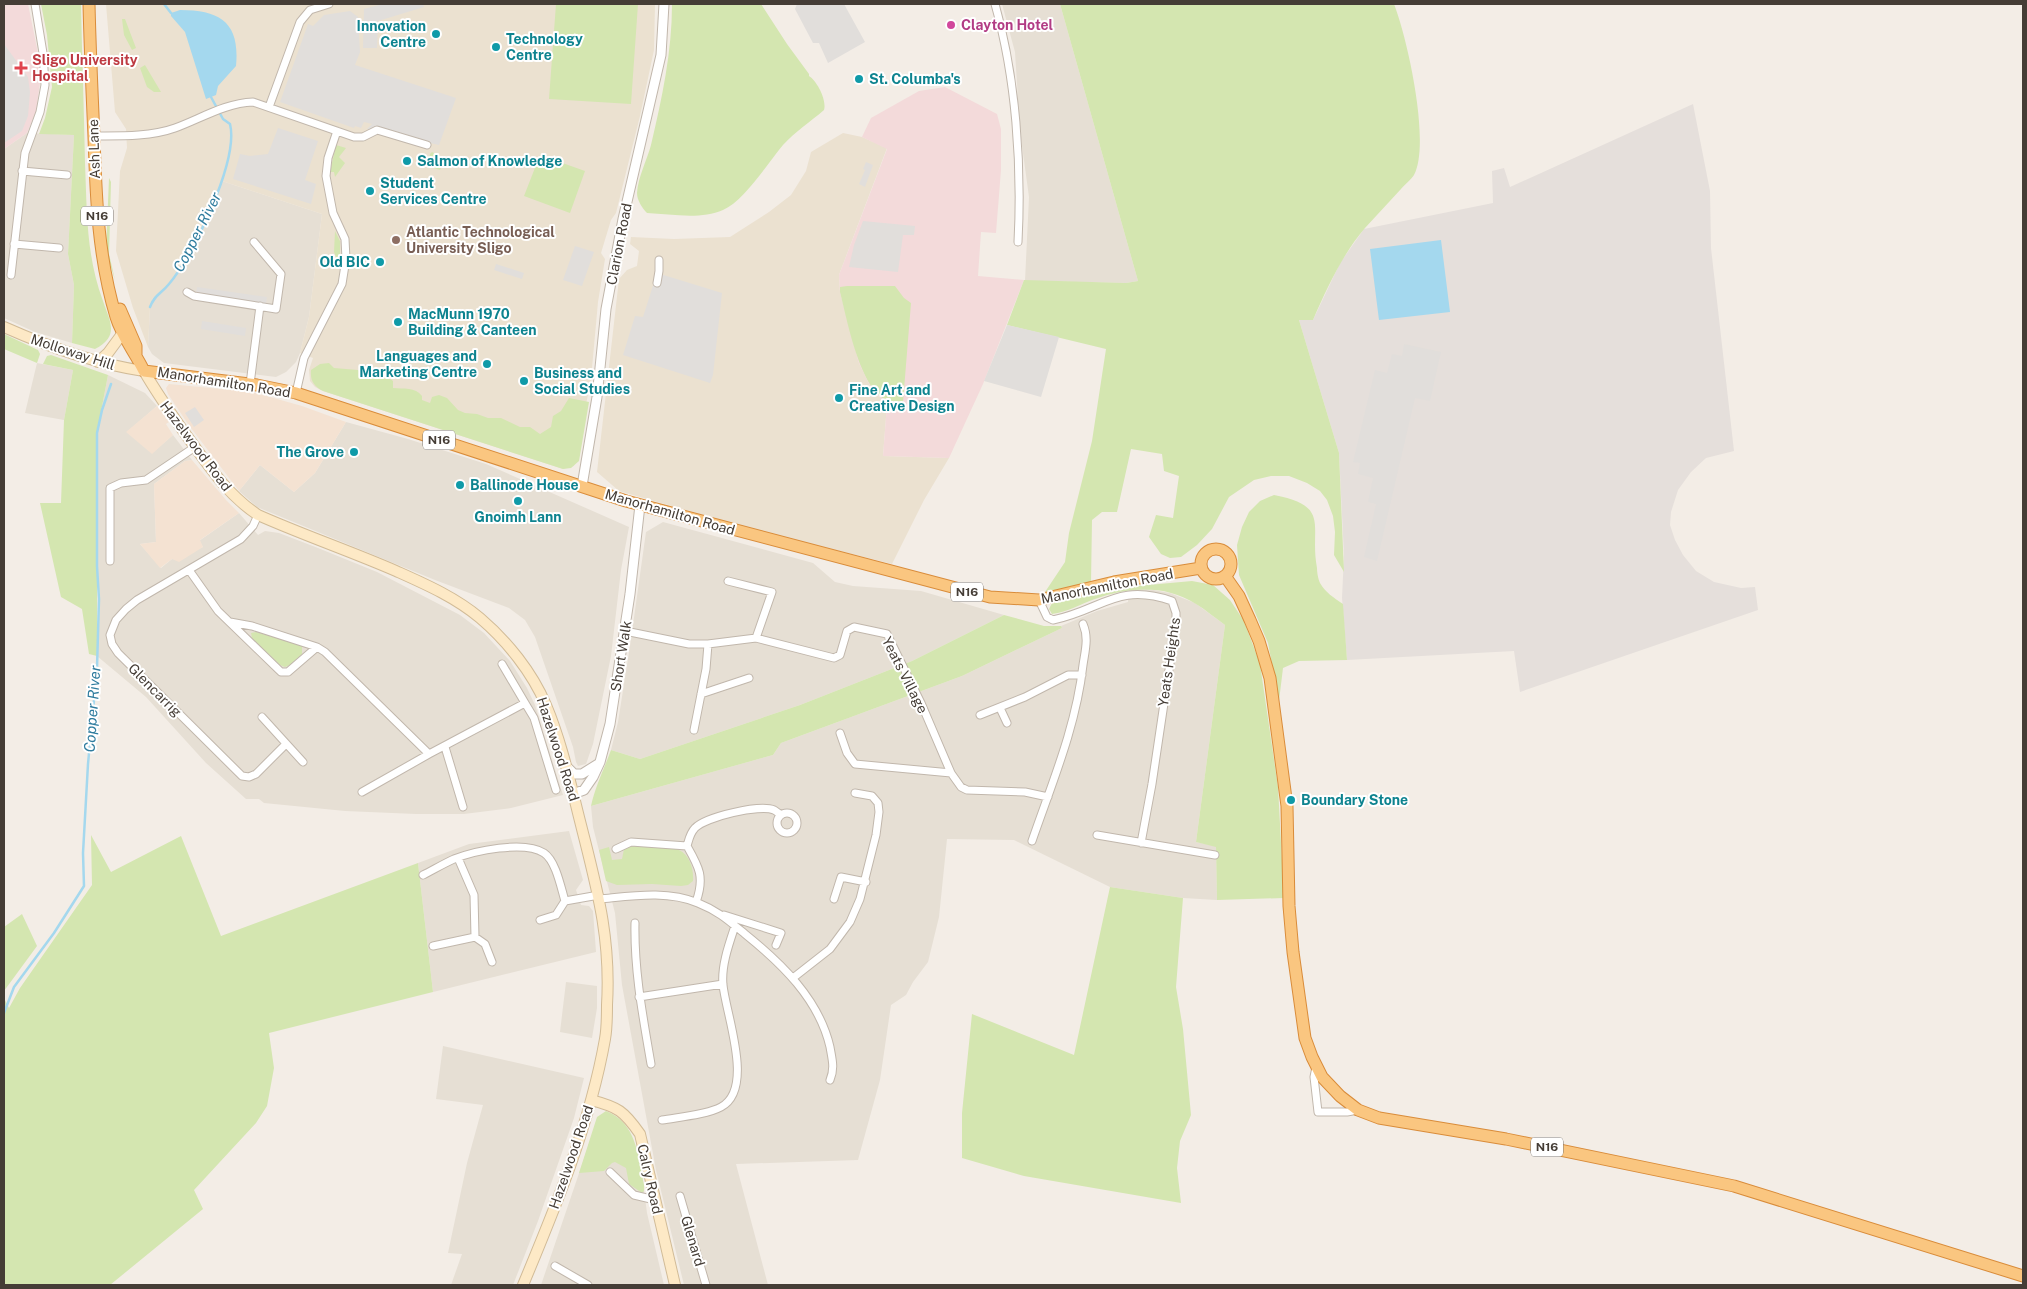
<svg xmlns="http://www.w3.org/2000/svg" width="2027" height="1289" viewBox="0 0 2027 1289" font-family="'Public Sans',sans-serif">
<rect width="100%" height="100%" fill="#f3ede6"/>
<path fill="#e6dfd4" d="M 1002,4 L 1060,4 L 1138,281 L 1126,283 L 1025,281 L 1029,197 L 1020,131 L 1015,52 Z
M 27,133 L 74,135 L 68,254 L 74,285 L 72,343 L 35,332 L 4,318 L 4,149 Z
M 222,181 L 322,214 L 309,317 L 300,353 L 296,362 L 286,372 L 276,377 L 164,363 L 152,354 L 148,347 L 150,307 L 153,298 L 169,285 L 186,259 L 217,198 Z
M 37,363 L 73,370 L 64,420 L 25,413 Z
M 108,375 L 145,393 L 157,406 L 127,432 L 152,453 L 173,435 L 192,460 L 185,461 L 154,484 L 156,542 L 140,544 L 161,568 L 172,559 L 203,547 L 199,541 L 239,513 L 258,535 L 265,531 L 279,533 L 318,548 L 377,572 L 460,615 L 484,633 L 510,661 L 527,688 L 535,705 L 563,795 L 511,808 L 464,814 L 416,814 L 345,811 L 264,803 L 259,799 L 246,799 L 206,763 L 146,697 L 97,656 L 99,599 L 97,566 L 97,433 Z
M 346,422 L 408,439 L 486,464 L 629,527 L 621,570 L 611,656 L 593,744 L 586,764 L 578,766 L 576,762 L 573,747 L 535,637 L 525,620 L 509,608 L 435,580 L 257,507 L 239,491 L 260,465 L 294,492 L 315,473 Z
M 663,522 L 813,563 L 835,582 L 853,586 L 921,591 L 1004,615 L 912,661 L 800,705 L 640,759 L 611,750 L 618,722 L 630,646 L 646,532 Z
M 1142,588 L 1170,593 L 1195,603 L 1225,625 L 1196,842 L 1216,846 L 1217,900 L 1183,898 L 1110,887 L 1014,840 L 947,839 L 939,917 L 928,962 L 913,982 L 906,995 L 891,1005 L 880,1080 L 858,1160 L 736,1164 L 768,1285 L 684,1285 L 656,1170 L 622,985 L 615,913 L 593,827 L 591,806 L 773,755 L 781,743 L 962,676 L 1062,628 L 1061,626 L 1097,611 L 1128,602 L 1129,589 Z
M 569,831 L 583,880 L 576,890 L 581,905 L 589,906 L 593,911 L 596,952 L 433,992 L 418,863 L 469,844 Z
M 566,982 L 597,986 L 597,1008 L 592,1038 L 560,1032 Z
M 443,1046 L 584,1078 L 574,1118 L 538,1221 L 513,1285 L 451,1285 L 462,1254 L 448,1253 L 467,1163 L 483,1105 L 436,1099 Z
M 590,1141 L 642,1175 L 647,1213 L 664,1285 L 541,1285 Z"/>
<path fill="#f4e2d2" d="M 169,384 L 252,392 L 302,406 L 346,422 L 315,473 L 294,492 L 260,465 L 239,491 L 188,424 L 168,394 L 166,388 Z
M 157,406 L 169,422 L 166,424 L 173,435 L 152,454 L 126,432 Z
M 192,460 L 226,500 L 239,513 L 200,540 L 203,547 L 179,562 L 172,559 L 160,568 L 140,544 L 156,542 L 154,484 L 185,461 Z"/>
<path fill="#e5dfdb" d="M 1693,104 L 1710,191 L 1711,248 L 1734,451 L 1706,458 L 1691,472 L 1678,490 L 1671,512 L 1670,525 L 1675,540 L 1683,555 L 1696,571 L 1714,582 L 1741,588 L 1755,587 L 1758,610 L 1520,692 L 1514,651 L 1347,660 L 1342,598 L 1344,555 L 1339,453 L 1299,320 L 1313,320 L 1340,263 L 1364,229 L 1493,203 L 1492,171 L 1504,168 L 1510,187 Z"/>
<path fill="#ebe1d0" d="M 106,4 L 655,4 L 654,50 L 640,116 L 616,213 L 611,220 L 601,253 L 605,259 L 598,302 L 591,379 L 574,466 L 563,469 L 554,466 L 323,391 L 315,387 L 310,381 L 309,370 L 313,358 L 300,353 L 309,317 L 322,214 L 222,181 L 217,198 L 186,259 L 169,285 L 153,298 L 150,307 L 148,347 L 133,308 L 116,251 L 120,171 L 127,148 L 126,129 L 115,112 Z
M 843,133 L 862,137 L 887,148 L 839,275 L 840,292 L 859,363 L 872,390 L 887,404 L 883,456 L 949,458 L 924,500 L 892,564 L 759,531 L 619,491 L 597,472 L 619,279 L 627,270 L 637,266 L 639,251 L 630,244 L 631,237 L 674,239 L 730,237 L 769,212 L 791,195 L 806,171 L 811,152 Z"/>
<path fill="#f3dada" d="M 4,4 L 28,4 L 38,53 L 40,83 L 36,112 L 27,133 L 4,149 Z
M 945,87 L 997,114 L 1001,129 L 1001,170 L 996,233 L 981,232 L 978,276 L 1024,280 L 983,384 L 949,458 L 883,456 L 887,404 L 872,390 L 859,363 L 840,292 L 839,275 L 887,149 L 862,137 L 871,118 L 919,91 Z"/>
<path fill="#d4e6b0" d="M 41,4 L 81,4 C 82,57 84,110 85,163 C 87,210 86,256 103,301 C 110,322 120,336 95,349 L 72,343 L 74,285 L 68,254 L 74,135 L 39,134 L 45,118 L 52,87 L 47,35 Z
M 556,4 L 638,4 L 631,104 L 549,99 Z
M 672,4 L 761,4 L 787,44 L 809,74 L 809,76 C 817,81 827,100 824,110 C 810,122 796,131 783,145 C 768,163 744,201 723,210 C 700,220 671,214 647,213 C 642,208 637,200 637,193 C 638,177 647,160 651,145 C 662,98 672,52 672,4 Z
M 1060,4 L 1394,4 C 1407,37 1431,143 1414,175 C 1411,180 1405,184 1401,189 C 1389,202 1377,215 1365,228 C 1342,255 1327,288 1313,320 L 1299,320 L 1339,453 L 1344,572 L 1334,555 L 1335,532 L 1333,516 L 1327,500 L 1320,491 L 1307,483 L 1289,476 L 1271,476 L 1254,480 L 1229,497 L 1212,529 L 1197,545 L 1181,557 L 1170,558 L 1161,554 L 1149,537 L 1156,515 L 1173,518 L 1179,476 L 1164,471 L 1162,454 L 1131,449 L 1117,512 L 1102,512 L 1092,520 L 1091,583 L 1045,592 L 1065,562 L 1069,533 L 1092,441 L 1106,349 L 1007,325 L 1024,280 L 1126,283 L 1138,281 Z
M 122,19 L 125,19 L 136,48 L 132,50 L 124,35 Z
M 145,65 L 161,92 L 154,92 L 147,87 L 140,68 Z
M 336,145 L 346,148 L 339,157 L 345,163 L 335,177 L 334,172 L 330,172 Z
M 432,152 L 436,154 L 438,159 L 443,163 L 440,170 L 431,167 L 428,164 L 430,154 Z
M 540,155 L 585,171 L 570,213 L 524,196 Z
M 109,178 L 111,182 L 109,254 L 115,280 L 106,251 Z
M 335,231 L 340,241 L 340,266 L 334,252 Z
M 847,286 L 895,286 L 904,298 L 911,303 L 903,402 C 898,401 891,402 887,400 C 860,390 847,319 840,292 L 840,287 Z
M 4,334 L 38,350 L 40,354 L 37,363 L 4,349 Z
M 51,355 L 108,375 L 97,433 L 97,656 L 89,654 L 82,609 L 61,597 L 40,503 L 61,503 L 64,420 L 73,370 L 43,364 L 47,356 Z
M 329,363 L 334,368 L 358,370 L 365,376 L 378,377 L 385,375 L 393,381 L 393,388 C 404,389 415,387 422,396 L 422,400 L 430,403 L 432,397 L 439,395 L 447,398 L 458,410 L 465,413 L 477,414 L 488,418 L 501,418 L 520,427 L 530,427 L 540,434 L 551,427 L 553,416 L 561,411 L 569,398 L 589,402 L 579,461 L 571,468 L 563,469 L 323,391 C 314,386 310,381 311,370 L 320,364 Z
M 1274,495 C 1332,506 1309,526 1317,568 C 1317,572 1318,579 1320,583 C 1325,592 1334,598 1343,604 L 1347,660 L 1299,661 L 1283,668 L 1279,701 L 1268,643 L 1239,575 L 1237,545 L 1242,527 L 1249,512 L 1260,501 Z
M 1192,581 L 1213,585 L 1230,600 L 1244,621 L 1260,664 L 1278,787 L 1284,898 L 1217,900 L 1216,847 L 1196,842 L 1225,625 C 1215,618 1206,610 1196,604 C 1165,584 1128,587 1095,599 C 1080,604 1068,612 1052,614 L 1049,609 L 1052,603 L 1115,588 Z
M 1004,615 L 1044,626 L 1061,626 L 1062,628 L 962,676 L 781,743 L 773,755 L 591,806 C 595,787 604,769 611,750 L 640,759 L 800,705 L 912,661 Z
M 256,632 L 302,646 L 302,654 L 290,665 L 285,667 L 280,665 L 252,638 L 251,633 Z
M 91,835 L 111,872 L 181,836 L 221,936 L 418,863 L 433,992 L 269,1033 L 274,1068 L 267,1106 L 256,1123 L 194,1190 L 203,1209 L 110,1285 L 4,1285 L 4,998 L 9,1008 L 20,988 L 92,885 Z
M 631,846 C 641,846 672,846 679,850 C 690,855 694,870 693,881 L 688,885 L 681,886 L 652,884 L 617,885 L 606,881 L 599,850 L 609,847 L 612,860 L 622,859 L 624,849 Z
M 1110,887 L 1183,898 L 1176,987 L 1183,1029 L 1191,1115 L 1180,1141 L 1177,1168 L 1181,1203 L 1024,1176 L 962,1158 L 962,1113 L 972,1014 L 1074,1055 Z
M 22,914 L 37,946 L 4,991 L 4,927 Z
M 606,1111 C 637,1123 638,1156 644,1185 L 644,1191 L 642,1193 L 629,1184 L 626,1168 L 615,1162 L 612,1163 L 604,1171 L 579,1173 L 597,1117 Z"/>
<path fill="#e1dedb" d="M 383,4 L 423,4 L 424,7 L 378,21 L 377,48 L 363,48 L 364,9 Z
M 797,4 L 844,4 L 865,42 L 828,63 L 819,43 L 813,43 L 795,9 Z
M 350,11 L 358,17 L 360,52 L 355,65 L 456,98 L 439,145 L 367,129 L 372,124 L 364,122 L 361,128 L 355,126 L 354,128 L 280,102 L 308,24 L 313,26 L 324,15 Z
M 4,44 L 28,77 L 30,92 L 28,116 L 22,131 L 4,143 Z
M 278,128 L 318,141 L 305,180 L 316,184 L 311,204 L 233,179 L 240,154 L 250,156 L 268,154 Z
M 866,162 L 873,165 L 865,187 L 859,184 L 865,170 L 863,169 Z
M 863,221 L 915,226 L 914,235 L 903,235 L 898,272 L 849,267 L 854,245 Z
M 575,246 L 594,252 L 582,286 L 563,280 Z
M 496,264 L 524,273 L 522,279 L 494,270 Z
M 657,273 L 722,293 L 713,375 L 710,383 L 623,355 L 635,316 L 643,317 Z
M 197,287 L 267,297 L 266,304 L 196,293 Z
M 202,321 L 246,328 L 245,336 L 201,329 Z
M 1007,325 L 1059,337 L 1041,397 L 984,381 Z
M 1404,344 L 1441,352 L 1430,401 L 1415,398 L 1377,561 L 1364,557 L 1376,504 L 1368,502 L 1373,478 L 1358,474 L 1360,463 L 1353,462 L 1375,370 L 1387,373 L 1392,354 L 1402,356 Z
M 195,407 L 204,420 L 194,427 L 185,413 Z"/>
<path fill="#a4d8ee" d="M 180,10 C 222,10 240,24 236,66 L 218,86 L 216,95 L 206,99 L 185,32 L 171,16 L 171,13 Z
M 1441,240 L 1450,312 L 1379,320 L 1370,249 Z"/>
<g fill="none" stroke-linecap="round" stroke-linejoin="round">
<path stroke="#a4d8ee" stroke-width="2.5" d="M 164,4 L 171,13
M 150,307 C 155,294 161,294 169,284 C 193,256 239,160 230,124 L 223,119 L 211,97
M 4,1013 L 14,987 L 54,933 L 84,886 L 83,853 L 88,764 L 97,668 L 99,599 L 97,566 L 97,433 L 102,410 L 111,384"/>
<g stroke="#c1b7ac" stroke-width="9">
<path id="minor" d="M 995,4 C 1016,78 1022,165 1018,242
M 269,107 L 300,22 L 310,10 L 329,4
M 94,136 C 120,136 150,137 175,128 C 200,119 225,103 253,102 L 354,137 L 363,137 L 377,130 L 427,145
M 22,171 L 67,175
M 14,244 L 59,248
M 11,275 L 25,153 L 40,112 L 45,85 L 43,53 L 35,4
M 657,283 L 659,271 L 659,260
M 187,292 L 194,296 L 276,309 L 281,274 L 254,242
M 250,384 L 260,306
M 296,393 L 304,358 L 342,284 L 346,259 L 345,239 L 333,213 L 326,176 L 328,158 L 337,131
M 258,515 L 253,526 L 241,539 L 137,600 L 126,609 L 116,620 L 110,635 L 112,644 L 118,653 L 242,776 L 249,777 L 256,774 L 286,744
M 110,561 L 110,488 L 121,483 L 146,480 L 195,447
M 189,570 L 218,611 L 281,672 L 288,672 L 317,647 L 325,652 L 429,754 L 525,703 L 502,664
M 728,581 L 772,592 L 756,638
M 1039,600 L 1047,617 L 1053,620 C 1102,610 1117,582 1172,601 L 1176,613 L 1176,623 L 1152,784 L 1141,843
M 230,622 L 252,626 L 317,647
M 625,631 L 689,644 L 708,644 L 756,638 L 834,658 L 840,655 L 847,631 L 854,627 L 887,634 L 921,703 L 951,773 L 961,787 L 967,790 L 1025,792 L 1048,797
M 701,694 L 749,678
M 525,703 L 534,718 L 556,790
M 1000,708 L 1007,723
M 980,715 L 1025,697 L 1068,675 L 1082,675
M 262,717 L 303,762
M 694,730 L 706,669 L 708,644
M 840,733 L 847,753 L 855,764 L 951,773
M 445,747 L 463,807
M 362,792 L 429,754
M777 823a10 10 0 1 1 20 0a10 10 0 1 1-20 0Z
M 1097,835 L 1215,855
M 1032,841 C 1052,783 1076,727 1083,665 C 1085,651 1089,638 1083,624
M 687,846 C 689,839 690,833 695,828 C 705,817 760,804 774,810 C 776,811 778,813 780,814
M 616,849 L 631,842 L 687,846 C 699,867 705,877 696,902
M 423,875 C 433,870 443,864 454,859 C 474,851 524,840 544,853 C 556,861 561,888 565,901 L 599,895
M 600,899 C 632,896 667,890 698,903 C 718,911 728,920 745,934 C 781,963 819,999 830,1047 C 832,1059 835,1068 830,1080
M 834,899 L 841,877 L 866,882
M 724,915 L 781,933 L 776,945
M 540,920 L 556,915 L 565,901
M 635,923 C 634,971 643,1017 651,1064
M 475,937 L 485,944 L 492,962
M 433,946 L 475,937 L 474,895 L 458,858
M 793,978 L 830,949 L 850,922 L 860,899 L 876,835 L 879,812 L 878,803 L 872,796 L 855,793
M 639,997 L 723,984
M 1316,1067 L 1314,1077 L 1318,1112 L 1347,1112 L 1358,1110
M 662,1120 C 679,1117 706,1115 721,1107 C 755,1089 726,1015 723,985 C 721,966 729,944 735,926
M 610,1172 L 634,1195 L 655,1200
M 680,1196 L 706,1285
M 555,1266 L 588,1285"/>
</g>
<g stroke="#c1b7ac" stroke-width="11">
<path id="tertiary" d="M 582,486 L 597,397 L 606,309 L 623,219 L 661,55 L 664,4
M 565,765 L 574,774 L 582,774 L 598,764
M 573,794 L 584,790 L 593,777 L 600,762 L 610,724 L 630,594 L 640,505"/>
</g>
<g stroke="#d1bb97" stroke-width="12">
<path id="secondary" d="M 4,327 C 49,347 95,364 144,371 C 156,392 170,412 184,432 C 206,462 226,494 258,515 C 303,535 350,551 396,571 C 425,584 455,597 480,618 C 507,641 532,672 546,705 C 562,743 571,786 581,825 C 597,889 611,938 607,1005 C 607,1016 607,1028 605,1039 C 590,1124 556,1206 523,1285
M 98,362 L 108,353 L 122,334
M 591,1100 C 618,1107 624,1111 640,1134 L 675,1285"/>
</g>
<g stroke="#d98c3a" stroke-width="13">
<path id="trunk" d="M 89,4 C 90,48 92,92 94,137 C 96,199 98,257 116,317 C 122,337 135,352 144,371 L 257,385 L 296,393 L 626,501 L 990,597 L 1039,600 L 1114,582 L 1201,568
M 120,309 L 136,346 L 136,354
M1201 564a15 15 0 1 1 30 0a15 15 0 1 1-30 0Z
M 1225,576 L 1239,596 L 1250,620 L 1259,641 L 1270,678 L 1287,806 L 1289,906 L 1293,952 L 1305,1038 L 1312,1057 L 1322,1077 L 1340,1096 L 1358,1110 L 1379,1118 L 1506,1139 L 1734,1186 L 2023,1276"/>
</g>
<use href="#minor" stroke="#fff" stroke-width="7"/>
<use href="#tertiary" stroke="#fff" stroke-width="9"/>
<use href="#secondary" stroke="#fde9c6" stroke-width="10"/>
<use href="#trunk" stroke="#fac680" stroke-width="11"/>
</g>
<circle fill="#d1479c" stroke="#fff" stroke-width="2" cx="951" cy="25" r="5"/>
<g fill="#0f9aa8" stroke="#fff" stroke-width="2">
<circle cx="436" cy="34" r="5"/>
<circle cx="496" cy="47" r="5"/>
<circle cx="859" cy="79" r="5"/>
<circle cx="407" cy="161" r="5"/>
<circle cx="370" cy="191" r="5"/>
<circle cx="380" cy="262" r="5"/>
<circle cx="398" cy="322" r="5"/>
<circle cx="487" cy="364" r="5"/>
<circle cx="524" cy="381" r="5"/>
<circle cx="839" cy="398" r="5"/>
<circle cx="354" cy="452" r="5"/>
<circle cx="460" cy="485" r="5"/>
<circle cx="518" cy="501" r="5"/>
<circle cx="1291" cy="800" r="5"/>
</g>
<path fill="#e0444e" stroke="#fff" stroke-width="2" d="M18.5 60.5h5v5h5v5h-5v5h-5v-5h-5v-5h5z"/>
<circle fill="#8d6e63" stroke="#fff" stroke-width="2" cx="396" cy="240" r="5"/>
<g text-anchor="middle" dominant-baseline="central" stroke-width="4" stroke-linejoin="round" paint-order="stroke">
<g fill="#fff" stroke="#7d7772" stroke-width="1">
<rect x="81" y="206.5" width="32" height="19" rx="4"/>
<rect x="423" y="430.5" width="32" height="19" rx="4"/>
<rect x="951" y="582.5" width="32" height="19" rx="4"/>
<rect x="1531" y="1137.5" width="32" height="19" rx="4"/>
</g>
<g font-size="12" font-weight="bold" fill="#453d36">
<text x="97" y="216">N16</text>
<text x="439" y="440">N16</text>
<text x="967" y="592">N16</text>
<text x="1547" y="1147">N16</text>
</g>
<g font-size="14" font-weight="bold" fill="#b23c85" stroke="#fff" text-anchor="start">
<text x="961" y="25">Clayton Hotel</text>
</g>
<g font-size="14" font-weight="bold" fill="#0d838f" stroke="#fff" text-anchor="start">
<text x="426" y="26" text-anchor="end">Innovation<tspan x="426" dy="16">Centre</tspan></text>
<text x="506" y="39">Technology<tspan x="506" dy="16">Centre</tspan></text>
<text x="869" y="79">St. Columba's</text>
<text x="417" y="161">Salmon of Knowledge</text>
<text x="380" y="183">Student<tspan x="380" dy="16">Services Centre</tspan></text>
<text x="370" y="262" text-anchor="end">Old BIC</text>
<text x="408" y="314">MacMunn 1970<tspan x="408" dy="16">Building &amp; Canteen</tspan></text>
<text x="477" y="356" text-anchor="end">Languages and<tspan x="477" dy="16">Marketing Centre</tspan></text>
<text x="534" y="373">Business and<tspan x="534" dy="16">Social Studies</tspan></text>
<text x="849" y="390">Fine Art and<tspan x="849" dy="16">Creative Design</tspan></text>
<text x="344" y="452" text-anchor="end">The Grove</text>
<text x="470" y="485">Ballinode House</text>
<text x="518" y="517" text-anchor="middle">Gnoimh Lann</text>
<text x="1301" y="800">Boundary Stone</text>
</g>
<g font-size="14" font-weight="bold" fill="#be3a42" stroke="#fff" text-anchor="start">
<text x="32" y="60">Sligo University<tspan x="32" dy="16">Hospital</tspan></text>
</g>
<g font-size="14" fill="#453d36" stroke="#fff">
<text transform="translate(94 149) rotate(-92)">Ash Lane</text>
<text transform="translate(619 244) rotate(-79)">Clarion Road</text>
<text transform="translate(73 352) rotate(18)">Molloway Hill</text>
<text transform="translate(224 382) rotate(9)">Manorhamilton Road</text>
<text transform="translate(196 446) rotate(53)">Hazelwood Road</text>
<text transform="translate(670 512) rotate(16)">Manorhamilton Road</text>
<text transform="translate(1107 586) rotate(-11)">Manorhamilton Road</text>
<text transform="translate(621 656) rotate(-81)">Short Walk</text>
<text transform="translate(1169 662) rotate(-82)">Yeats Heights</text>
<text transform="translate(905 675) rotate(63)">Yeats Village</text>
<text transform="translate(155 690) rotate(45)">Glencarrig</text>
<text transform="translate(558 749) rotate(72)">Hazelwood Road</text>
<text transform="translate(571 1157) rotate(-71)">Hazelwood Road</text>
<text transform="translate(650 1179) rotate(77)">Calry Road</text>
<text transform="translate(693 1241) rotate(73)">Glenard</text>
</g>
<g font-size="14" font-weight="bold" fill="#785e54" stroke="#fff" text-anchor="start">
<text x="406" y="232">Atlantic Technological<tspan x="406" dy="16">University Sligo</tspan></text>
</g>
<g font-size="15" font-style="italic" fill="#2f7c9e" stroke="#fff">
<text transform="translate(197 232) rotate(-63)">Copper River</text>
<text transform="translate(92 709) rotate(-86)">Copper River</text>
</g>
</g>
<rect width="2027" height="1289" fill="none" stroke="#453d36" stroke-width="10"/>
</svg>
